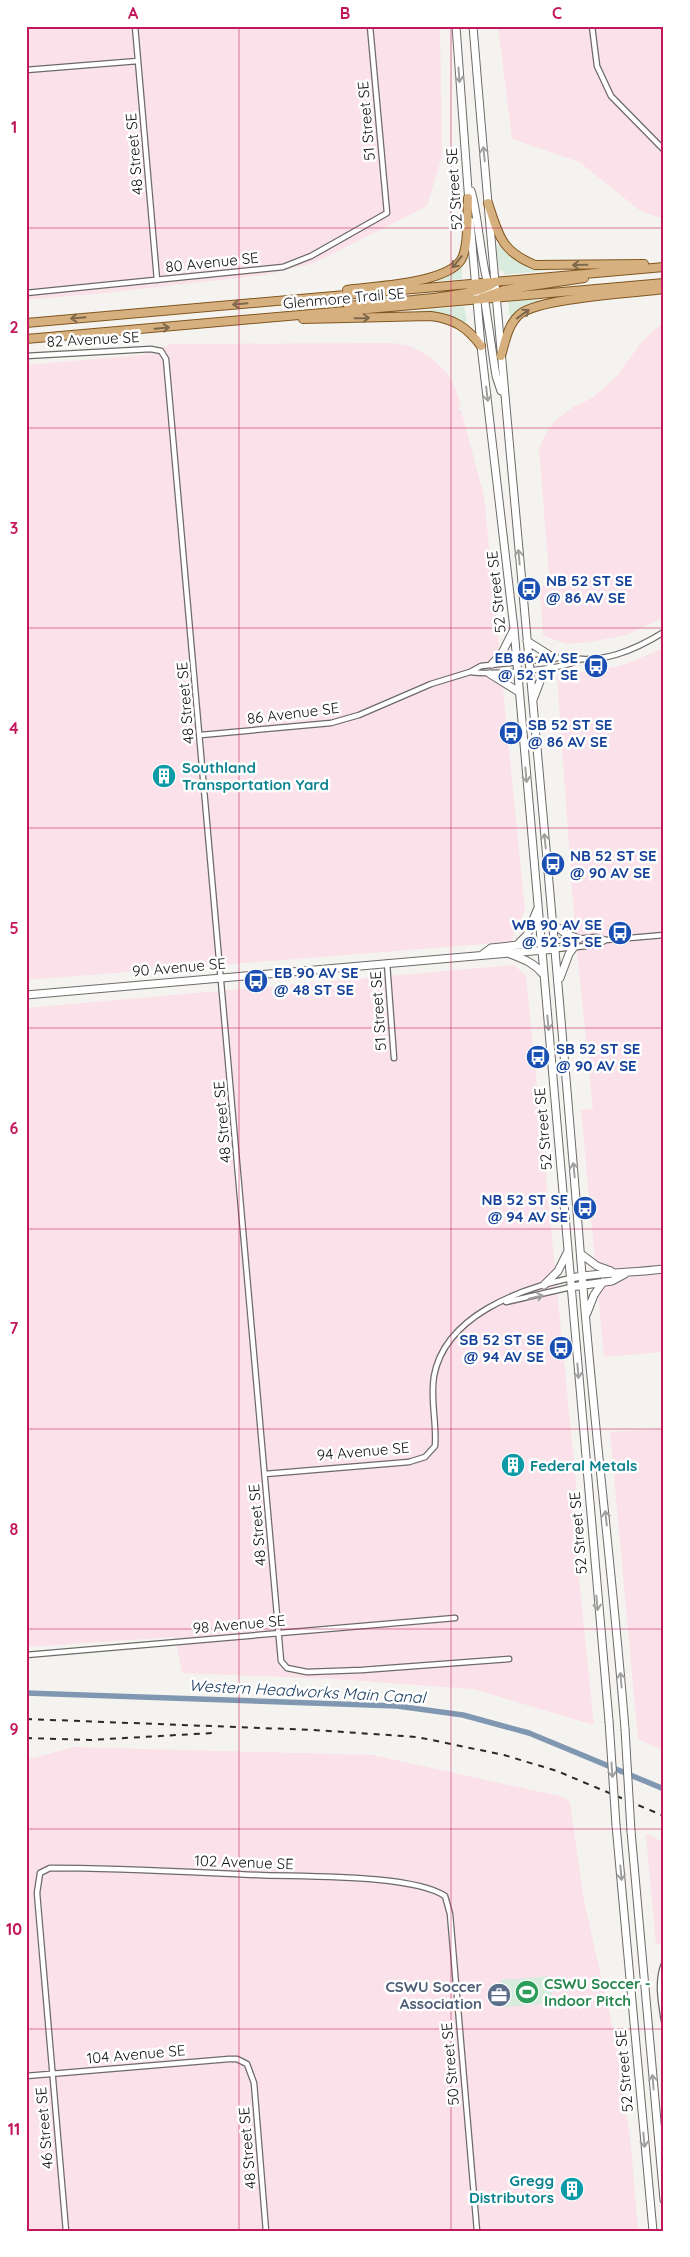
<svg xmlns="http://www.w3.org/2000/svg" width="690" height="2257" viewBox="0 0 690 2257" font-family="Quicksand,sans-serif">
<rect width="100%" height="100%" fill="#f5f3ef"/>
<path fill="#fbe1e9" d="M 26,26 L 440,26 L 442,156 L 427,206 L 314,263 L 265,275 L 104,293 L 26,300 Z
M 498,26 L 664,26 L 664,219 L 642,212 L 579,162 L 512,139 Z
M 664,322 L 664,617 L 627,635 L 591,642 L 566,644 L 543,635 L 540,593 L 549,574 L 539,449 L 545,434 L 556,420 L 573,407 L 592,398 L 616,377 L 643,340 Z
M 392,343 L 410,346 L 429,356 L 446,372 L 454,385 L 461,407 L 458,407 L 458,410 L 461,410 L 484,496 L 525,910 L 511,942 L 26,980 L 26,365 L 141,355 L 172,344 Z
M 664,648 L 664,1352 L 604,1357 L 581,1110 L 593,1108 L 575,932 L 557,676 L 620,666 Z
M 514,965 L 526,976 L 576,1482 L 573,1518 L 594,1725 L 473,1689 L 333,1679 L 182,1673 L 175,1637 L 26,1647 L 26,1008 Z
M 664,1429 L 664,1751 L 638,1739 L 610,1432 Z
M 74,1747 L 372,1755 L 564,1797 L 570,1802 L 584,1901 L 616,2042 L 631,2146 L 638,2231 L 26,2231 L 26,1760 Z
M 646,1834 L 664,1842 L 664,1943 L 656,1945 Z"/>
<path fill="#d8ebdc" d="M 496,245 L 499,245 C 511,263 528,265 549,268 L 549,270 L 504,275 L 503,270 L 499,271 Z
M 462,264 L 462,279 L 437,281 L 436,278 Z
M 539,299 L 539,302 L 529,305 L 510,319 L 508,302 Z
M 464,306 L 467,321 L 464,323 L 447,316 L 416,313 L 416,311 Z
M 550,1976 L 553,2003 L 504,2007 L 501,1980 Z"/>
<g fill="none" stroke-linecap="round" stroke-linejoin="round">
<path stroke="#8097b1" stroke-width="5.5" d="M 26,1693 L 397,1706 L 463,1715 L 529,1733 L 664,1789"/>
<g stroke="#6d6b68" stroke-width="7">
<path id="street" d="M 135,26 L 157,280
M 592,26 L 597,66 L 611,96 L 664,150
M 26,70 L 138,61
M 26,293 L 283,267 L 311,256 L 387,213 L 370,26
M 26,356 L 151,349 L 161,351 L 166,359 L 281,1661 L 287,1668 L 307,1672 L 362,1670 L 509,1659
M 471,672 C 492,675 561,670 579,660
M 201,735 L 331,723 L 359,715 L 431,684 L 470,672 L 481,666 L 566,657 C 601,665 635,650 664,632
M 555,941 L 596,937 L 606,940 L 664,935
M 556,949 L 597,945 L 606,940
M 387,963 L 394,1058
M 506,1302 L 571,1287
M 265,1474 L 409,1462 L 425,1457 L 435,1446 C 437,1423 430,1400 434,1376 C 445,1316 519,1289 571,1278
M 26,1655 L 455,1618
M 664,1964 C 657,1981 661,2002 664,2021
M 26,2076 L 229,2059 L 237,2059 L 247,2064 L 254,2083 L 266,2231
M 66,2231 L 37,1893 L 40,1873 L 50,1868 C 119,1868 189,1872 258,1875 C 302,1877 411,1874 445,1896 L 450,1914 L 477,2231"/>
</g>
<g stroke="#6d6b68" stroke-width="9">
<path id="secondary" d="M 456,26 L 469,203
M 473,26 C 507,443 550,859 582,1275 C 594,1427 613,1577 625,1729
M 471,191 C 479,213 482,288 495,298
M 470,221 L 481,346 L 514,629 L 609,1721
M 479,285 L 483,289 L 496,376 L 501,391
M 527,641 L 554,658
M 492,664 L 502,653 L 514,629
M 490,674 L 519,692
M 533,700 L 542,676 L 550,668
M 553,924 L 566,934 L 579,939
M 518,944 L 527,935 L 537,910
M 483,954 L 491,948 L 555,941
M 510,954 C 523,959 533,962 543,974
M 560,978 L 569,954 L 574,947
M 26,995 L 556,949
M 581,1254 L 597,1266 L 611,1271
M 571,1278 C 602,1272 632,1273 664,1269
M 544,1285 L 558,1271 L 568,1251
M 571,1287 L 612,1281 L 625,1274
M 587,1313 L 594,1295 L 603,1282
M 616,1825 L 653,2231
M 631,1831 L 664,2200"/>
</g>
<g stroke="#805720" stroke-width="10">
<path id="primary" d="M 488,203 C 499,236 501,251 535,265 L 644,264
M 347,290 C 374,286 445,284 461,260 C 469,247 467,214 468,198
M 481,298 L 504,290 L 584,278
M 348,306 C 377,302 477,299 495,282
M 303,319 L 431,316 C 454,319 467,327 481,346
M 26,323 L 664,267
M 26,339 L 664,283
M 501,356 C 505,342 508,324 520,314 C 540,298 634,293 664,289"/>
</g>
<use href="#street" stroke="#fff" stroke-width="4.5"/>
<use href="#secondary" stroke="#fff" stroke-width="7"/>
<use href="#primary" stroke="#d6b07e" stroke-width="8"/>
<path stroke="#2a2928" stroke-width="2" stroke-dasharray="6 6" stroke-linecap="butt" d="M 26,1719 L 314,1730 L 417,1737 L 504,1755 L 557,1771 L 664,1816
M 26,1738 L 90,1740 L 213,1733"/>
<g stroke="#6d6b68" stroke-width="9" stroke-linecap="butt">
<path id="secondary-bridge" d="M 609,1721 L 616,1825
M 625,1729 L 631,1831"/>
</g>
<use href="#secondary-bridge" stroke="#fff" stroke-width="7"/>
</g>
<defs><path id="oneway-shaft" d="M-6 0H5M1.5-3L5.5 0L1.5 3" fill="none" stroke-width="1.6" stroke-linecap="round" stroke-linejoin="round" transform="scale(1.25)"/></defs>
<g stroke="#a0a09f">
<use href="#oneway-shaft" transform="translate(459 75) rotate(86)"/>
<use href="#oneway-shaft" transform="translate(484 154) rotate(-96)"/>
<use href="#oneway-shaft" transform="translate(487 394) rotate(83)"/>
<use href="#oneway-shaft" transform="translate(519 557) rotate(-95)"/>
<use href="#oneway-shaft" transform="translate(526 775) rotate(85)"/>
<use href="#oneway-shaft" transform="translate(545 841) rotate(-96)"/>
<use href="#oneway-shaft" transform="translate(548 1023) rotate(85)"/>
<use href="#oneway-shaft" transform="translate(574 1170) rotate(-95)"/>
<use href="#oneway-shaft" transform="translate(536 1297) rotate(-14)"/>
<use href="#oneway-shaft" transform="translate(578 1371) rotate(85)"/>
<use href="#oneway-shaft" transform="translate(606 1518) rotate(-96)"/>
<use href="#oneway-shaft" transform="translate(597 1603) rotate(85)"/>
<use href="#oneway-shaft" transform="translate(621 1680) rotate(-95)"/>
<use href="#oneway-shaft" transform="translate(612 1770) rotate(86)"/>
<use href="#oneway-shaft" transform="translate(621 1873) rotate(85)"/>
<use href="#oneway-shaft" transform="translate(653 2082) rotate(-95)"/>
<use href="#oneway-shaft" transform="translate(644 2140) rotate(85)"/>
</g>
<g stroke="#7e684c">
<use href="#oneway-shaft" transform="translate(457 262) rotate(129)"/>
<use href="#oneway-shaft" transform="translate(580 265) rotate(179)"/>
<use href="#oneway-shaft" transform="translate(240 304) rotate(175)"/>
<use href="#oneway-shaft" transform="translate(523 314) rotate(-36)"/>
<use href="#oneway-shaft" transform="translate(78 318) rotate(175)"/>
<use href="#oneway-shaft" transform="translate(362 318) rotate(-1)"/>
<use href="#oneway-shaft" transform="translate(162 328) rotate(-5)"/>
</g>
<path fill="none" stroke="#c2185b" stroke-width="1" stroke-opacity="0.55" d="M 239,26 L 239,2231M 451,26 L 451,2231M 26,228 L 664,228M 26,428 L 664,428M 26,628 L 664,628M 26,828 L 664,828M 26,1028 L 664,1028M 26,1229 L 664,1229M 26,1429 L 664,1429M 26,1629 L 664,1629M 26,1829 L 664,1829M 26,2029 L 664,2029"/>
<defs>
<g id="bus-disc" transform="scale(1.25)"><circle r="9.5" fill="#1a4fb4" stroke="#fff"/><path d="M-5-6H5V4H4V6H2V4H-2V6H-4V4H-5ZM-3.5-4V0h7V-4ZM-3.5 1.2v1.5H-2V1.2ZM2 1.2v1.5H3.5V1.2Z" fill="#fff"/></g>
<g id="building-disc" transform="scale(1.25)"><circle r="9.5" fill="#0f9aa8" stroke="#fff"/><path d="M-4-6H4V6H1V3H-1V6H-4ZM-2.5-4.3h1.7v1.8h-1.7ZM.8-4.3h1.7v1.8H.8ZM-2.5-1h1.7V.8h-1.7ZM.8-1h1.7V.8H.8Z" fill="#fff"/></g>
<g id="stadium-disc" transform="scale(1.25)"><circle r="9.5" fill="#2e9e5b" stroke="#fff"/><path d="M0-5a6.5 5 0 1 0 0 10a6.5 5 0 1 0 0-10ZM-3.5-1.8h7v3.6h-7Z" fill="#fff"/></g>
<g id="office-disc" transform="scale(1.25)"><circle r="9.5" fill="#5c6f8a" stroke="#fff"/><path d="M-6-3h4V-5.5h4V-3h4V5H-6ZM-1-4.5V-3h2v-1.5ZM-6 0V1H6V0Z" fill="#fff"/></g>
</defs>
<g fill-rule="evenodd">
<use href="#bus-disc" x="529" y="589"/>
<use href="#bus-disc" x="596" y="666"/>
<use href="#bus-disc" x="511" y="733"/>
<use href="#building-disc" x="164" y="776"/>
<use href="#bus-disc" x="553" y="864"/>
<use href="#bus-disc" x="620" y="933"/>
<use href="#bus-disc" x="256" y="981"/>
<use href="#bus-disc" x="538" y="1057"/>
<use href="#bus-disc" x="585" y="1208"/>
<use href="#bus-disc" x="561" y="1348"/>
<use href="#building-disc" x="513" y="1465"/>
<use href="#stadium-disc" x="527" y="1992"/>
<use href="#office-disc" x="499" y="1995"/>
<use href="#building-disc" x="572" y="2189"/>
</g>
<g text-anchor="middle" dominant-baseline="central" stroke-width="5" stroke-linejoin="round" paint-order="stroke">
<g font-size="15" fill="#121110" stroke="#fff">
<text transform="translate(366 121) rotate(-95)">51 Street SE</text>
<text transform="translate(134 154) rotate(-95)">48 Street SE</text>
<text transform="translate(454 189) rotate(-94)">52 Street SE</text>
<text transform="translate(212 262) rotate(-6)">80 Avenue SE</text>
<text transform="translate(344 298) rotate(-5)">Glenmore Trail SE</text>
<text transform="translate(93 339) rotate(-3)">82 Avenue SE</text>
<text transform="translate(496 592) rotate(-96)">52 Street SE</text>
<text transform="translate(185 703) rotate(-95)">48 Street SE</text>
<text transform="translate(293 713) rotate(-7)">86 Avenue SE</text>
<text transform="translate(179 967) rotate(-5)">90 Avenue SE</text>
<text transform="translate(378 1011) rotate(-94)">51 Street SE</text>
<text transform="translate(222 1122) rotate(-95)">48 Street SE</text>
<text transform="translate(543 1129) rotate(-95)">52 Street SE</text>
<text transform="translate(363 1451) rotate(-5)">94 Avenue SE</text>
<text transform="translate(257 1525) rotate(-95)">48 Street SE</text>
<text transform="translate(578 1533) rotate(-95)">52 Street SE</text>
<text transform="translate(239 1624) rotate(-5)">98 Avenue SE</text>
<text transform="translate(244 1862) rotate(2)">102 Avenue SE</text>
<text transform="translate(136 2054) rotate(-5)">104 Avenue SE</text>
<text transform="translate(450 2064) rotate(-95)">50 Street SE</text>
<text transform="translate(624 2071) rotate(-95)">52 Street SE</text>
<text transform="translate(44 2128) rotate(-95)">46 Street SE</text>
<text transform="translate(247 2148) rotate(-95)">48 Street SE</text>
</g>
<g font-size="15" font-weight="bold" fill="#164399" stroke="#fff" text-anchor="start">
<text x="546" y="580">NB 52 ST SE<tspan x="546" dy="17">@ 86 AV SE</tspan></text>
<text x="578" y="657" text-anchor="end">EB 86 AV SE<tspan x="578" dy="17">@ 52 ST SE</tspan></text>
<text x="528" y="724">SB 52 ST SE<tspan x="528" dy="17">@ 86 AV SE</tspan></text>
<text x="570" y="855">NB 52 ST SE<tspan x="570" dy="17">@ 90 AV SE</tspan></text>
<text x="602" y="924" text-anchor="end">WB 90 AV SE<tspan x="602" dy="17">@ 52 ST SE</tspan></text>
<text x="274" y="972">EB 90 AV SE<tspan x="274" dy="17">@ 48 ST SE</tspan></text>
<text x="556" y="1048">SB 52 ST SE<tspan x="556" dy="17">@ 90 AV SE</tspan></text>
<text x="568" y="1199" text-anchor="end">NB 52 ST SE<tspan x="568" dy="17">@ 94 AV SE</tspan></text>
<text x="544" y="1339" text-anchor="end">SB 52 ST SE<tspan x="544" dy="17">@ 94 AV SE</tspan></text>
</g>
<g font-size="15" font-weight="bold" fill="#0d838f" stroke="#fff" text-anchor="start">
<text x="182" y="767">Southland<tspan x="182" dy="17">Transportation Yard</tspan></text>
<text x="530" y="1465">Federal Metals</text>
<text x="554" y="2180" text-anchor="end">Gregg<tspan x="554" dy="17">Distributors</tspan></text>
</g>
<g font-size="15" font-weight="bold" fill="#27864d" stroke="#fff" text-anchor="start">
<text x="544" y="1983">CSWU Soccer -<tspan x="544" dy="17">Indoor Pitch</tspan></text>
</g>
<g font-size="15" font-weight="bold" fill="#4e5e75" stroke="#fff" text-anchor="end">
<text x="482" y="1986">CSWU Soccer<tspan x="482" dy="17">Association</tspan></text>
</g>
<g font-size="16" font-style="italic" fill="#163a5e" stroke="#fff">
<text transform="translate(307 1691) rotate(3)">Western Headworks Main Canal</text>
</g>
</g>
<rect width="690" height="2257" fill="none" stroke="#ffffff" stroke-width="55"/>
<rect x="28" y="28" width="634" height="2202" fill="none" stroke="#c2185b" stroke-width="2"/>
<g font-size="16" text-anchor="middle" font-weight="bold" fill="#c2185b">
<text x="133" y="19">A</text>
<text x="345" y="19">B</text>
<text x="557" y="19">C</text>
<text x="14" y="133">1</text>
<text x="14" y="333">2</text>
<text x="14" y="534">3</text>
<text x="14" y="734">4</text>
<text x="14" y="934">5</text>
<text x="14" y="1134">6</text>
<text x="14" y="1334">7</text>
<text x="14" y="1535">8</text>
<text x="14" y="1735">9</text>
<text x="14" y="1935">10</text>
<text x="14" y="2135">11</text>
</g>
</svg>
